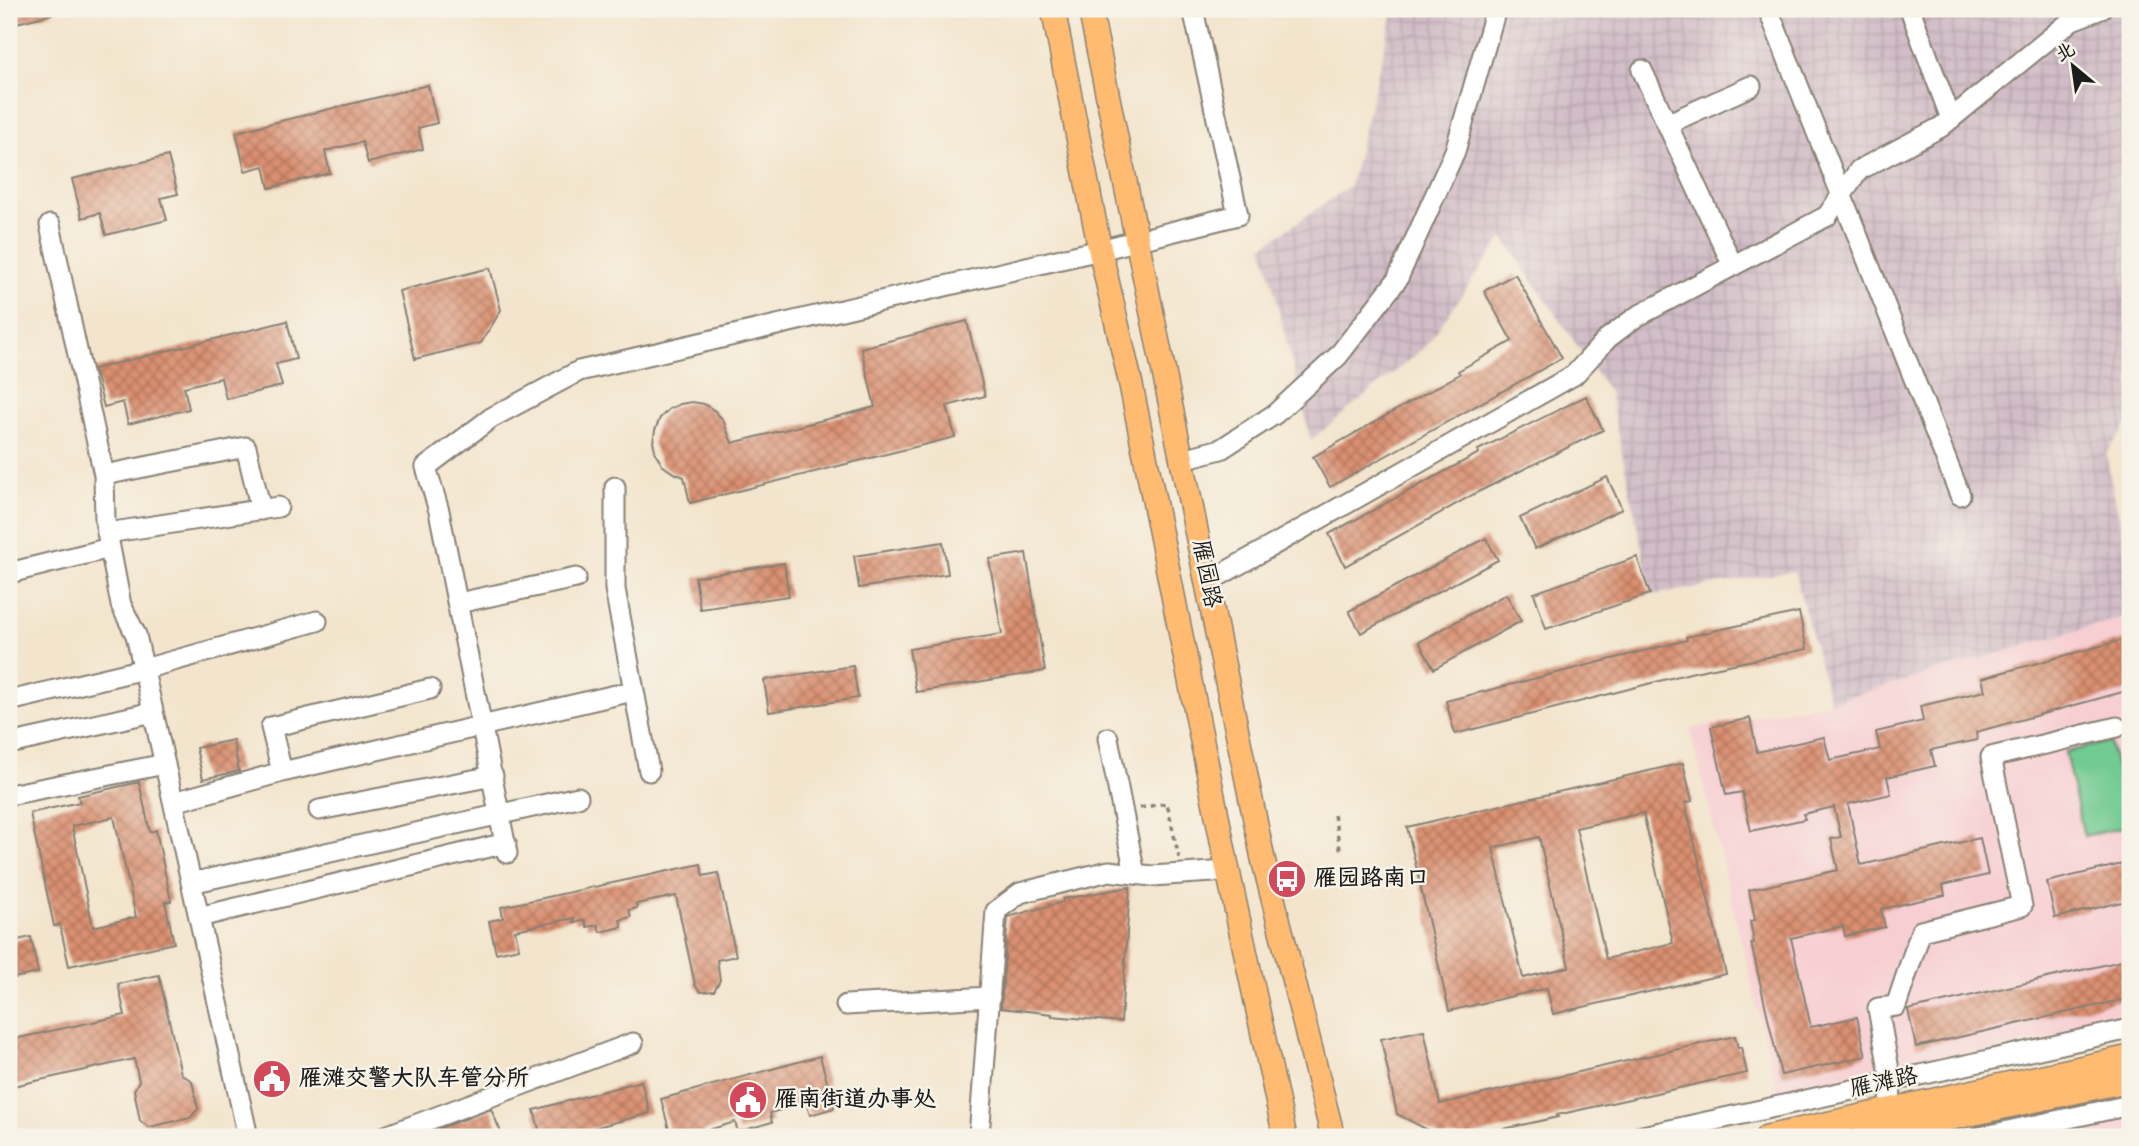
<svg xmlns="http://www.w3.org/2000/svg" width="2139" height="1146" viewBox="0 0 2139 1146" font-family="Mynerve,'LXGW WenKai TC',sans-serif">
<defs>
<pattern id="industrial-grid" width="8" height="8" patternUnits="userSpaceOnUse" patternTransform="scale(1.75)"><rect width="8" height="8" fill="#d2bdc7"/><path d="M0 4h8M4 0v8" fill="none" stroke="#b4a2aa"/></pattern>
<pattern id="building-cross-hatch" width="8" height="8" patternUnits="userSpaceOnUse" patternTransform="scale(1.75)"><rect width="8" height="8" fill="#da9071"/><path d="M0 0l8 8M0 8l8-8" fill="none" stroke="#b0755c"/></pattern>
</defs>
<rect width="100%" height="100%" fill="#f7f3e8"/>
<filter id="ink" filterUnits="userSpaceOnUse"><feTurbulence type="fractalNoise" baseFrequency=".0143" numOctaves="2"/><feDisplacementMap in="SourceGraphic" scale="14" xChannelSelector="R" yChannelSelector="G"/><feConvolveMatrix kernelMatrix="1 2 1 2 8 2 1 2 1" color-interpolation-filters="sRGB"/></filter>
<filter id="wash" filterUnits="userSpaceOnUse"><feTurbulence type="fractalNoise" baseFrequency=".00686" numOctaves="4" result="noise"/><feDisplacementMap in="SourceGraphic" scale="28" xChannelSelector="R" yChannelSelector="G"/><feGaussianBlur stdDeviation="1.57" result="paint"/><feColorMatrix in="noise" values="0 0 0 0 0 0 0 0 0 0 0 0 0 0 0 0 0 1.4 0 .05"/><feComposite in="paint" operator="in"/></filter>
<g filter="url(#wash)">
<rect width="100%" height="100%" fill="#f3e5cd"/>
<path fill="#f7cfd3" d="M 2130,615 L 2130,1021 L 1779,1097 L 1690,729 L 1830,702 Z
M 2130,1080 L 2130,1137 L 1897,1137 Z"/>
<path fill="url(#industrial-grid)" d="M 1394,9 L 2130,9 L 2130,420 L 2106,455 L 2130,571 L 2130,615 L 1830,702 L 1794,571 L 1652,595 L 1609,392 L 1503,237 L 1426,346 L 1311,440 L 1263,246 L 1350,186 Z"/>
<path fill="#72cb92" stroke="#477457" stroke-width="2" d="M 2110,742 L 2129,826 L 2084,836 L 2065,752 Z"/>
<g id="blocks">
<path fill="url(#building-cross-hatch)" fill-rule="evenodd" d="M 9,9 L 51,9 L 52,14 L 9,25 Z
M 428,85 L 437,123 L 418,128 L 423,149 L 368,163 L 362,142 L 341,147 L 325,151 L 330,173 L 269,188 L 264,166 L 245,171 L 236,132 Z
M 168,156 L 178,194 L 161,198 L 167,220 L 106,235 L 100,213 L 82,218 L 72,179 Z
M 490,268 L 501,310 L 481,343 L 415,359 L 399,291 Z
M 1515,274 L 1562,358 L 1330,487 L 1313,457 L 1460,374 L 1458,371 L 1512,341 L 1484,291 Z
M 287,321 L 296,359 L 276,364 L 282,386 L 226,399 L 221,378 L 200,383 L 184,387 L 189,409 L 128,424 L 123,402 L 104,407 L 94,369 Z
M 967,321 L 985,396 L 947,406 L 955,437 L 690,503 L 684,477 L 672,472 L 662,465 L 656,454 L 653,442 L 655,430 L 660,418 L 669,409 L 680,404 L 692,402 L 704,404 L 715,411 L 723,420 L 732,443 L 875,407 L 861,348 Z
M 1586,396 L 1603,430 L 1476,493 L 1345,566 L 1329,534 L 1479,453 L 1478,450 Z
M 1607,477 L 1622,509 L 1535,549 L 1520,518 Z
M 1486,538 L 1498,560 L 1361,633 L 1349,611 Z
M 943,542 L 948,574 L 859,588 L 854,556 Z
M 1026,553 L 1045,671 L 916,692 L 909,649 L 1002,634 L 989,559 Z
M 1637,557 L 1650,594 L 1546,629 L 1534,593 Z
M 784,563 L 789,596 L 700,609 L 695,577 Z
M 1506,594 L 1521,621 L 1434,669 L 1419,642 Z
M 1799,612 L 1807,649 L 1694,672 L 1455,734 L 1446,701 L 1687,640 L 1686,637 Z
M 2130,638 L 2130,690 L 1976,732 L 1977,740 L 1931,750 L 1935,766 L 1887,777 L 1891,794 L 1848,804 L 1861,865 L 1980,838 L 1988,875 L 1943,885 L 1945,895 L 1881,909 L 1885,927 L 1845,936 L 1843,926 L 1791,938 L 1811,1027 L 1857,1017 L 1866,1056 L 1781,1075 L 1751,943 L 1754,943 L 1750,921 L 1755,920 L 1749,890 L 1838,870 L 1831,839 L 1841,837 L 1834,807 L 1803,814 L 1805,819 L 1751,831 L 1742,792 L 1726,795 L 1711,727 L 1750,718 L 1757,752 L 1824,737 L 1830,760 L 1880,749 L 1876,732 L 1923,721 L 1920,706 L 1985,691 L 1982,678 Z
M 853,666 L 858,698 L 769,712 L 764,680 Z
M 233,740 L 239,771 L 203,779 L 196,748 Z
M 1683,763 L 1692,801 L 1685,803 L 1726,974 L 1553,1014 L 1547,988 L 1449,1011 L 1407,827 ZM 1643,813 L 1673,943 L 1606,959 L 1576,828 ZM 1539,837 L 1569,967 L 1523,978 L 1493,848 Z
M 139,782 L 150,832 L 156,830 L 171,901 L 165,902 L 174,943 L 69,966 L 60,925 L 54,926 L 30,813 L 80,802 L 78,796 ZM 114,817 L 136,917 L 93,927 L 72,826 Z
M 2130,862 L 2130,900 L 2055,918 L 2047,882 Z
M 701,864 L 703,876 L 718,873 L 736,956 L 717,960 L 720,980 L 714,991 L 701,992 L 695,985 L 676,896 L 636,904 L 637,908 L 629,910 L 631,917 L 620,920 L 622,927 L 600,932 L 598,925 L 587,927 L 585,920 L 574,922 L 574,918 L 515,930 L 519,948 L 496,953 L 489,921 L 503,918 L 501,907 Z
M 1130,887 L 1121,1022 L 1052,1016 L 1052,1014 L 1001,1008 L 1008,917 L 1063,902 L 1063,899 Z
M 31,937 L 38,973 L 9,979 L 9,942 Z
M 2130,959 L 2130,998 L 1916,1047 L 1908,1010 Z
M 159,975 L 181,1074 L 192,1081 L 198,1109 L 190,1118 L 149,1127 L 140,1121 L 134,1090 L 139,1081 L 134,1059 L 9,1087 L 9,1040 L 125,1015 L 118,984 Z
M 1424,1030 L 1440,1104 L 1735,1036 L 1738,1048 L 1741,1047 L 1747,1073 L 1557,1115 L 1558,1117 L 1467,1137 L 1441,1137 L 1397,1114 L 1381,1039 Z
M 820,1056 L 834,1108 L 810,1115 L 806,1103 L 770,1113 L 772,1122 L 738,1132 L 735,1122 L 702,1132 L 703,1137 L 671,1137 L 661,1099 Z
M 641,1081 L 650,1113 L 560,1137 L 541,1137 L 534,1110 Z
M 491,1109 L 503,1137 L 417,1137 Z"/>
</g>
</g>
<g filter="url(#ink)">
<use href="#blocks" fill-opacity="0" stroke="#888074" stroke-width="2"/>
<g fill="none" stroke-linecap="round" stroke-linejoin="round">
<g stroke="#888074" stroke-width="23">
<path id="minor" d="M 1768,9 L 1960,495
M 1910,9 L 1951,119
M 1642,70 L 1733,266
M 1667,124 L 1751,86
M 50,225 L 104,475 L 105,521 L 121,605 L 136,635 L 248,1137
M 1183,459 L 1221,449 L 1275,414 L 1338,356 L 1397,280 L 1455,151 L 1496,9
M 104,475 L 246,447 L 261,510
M 615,487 L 615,589 L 649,771
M 107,533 L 278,507
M 9,573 L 110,548
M 1208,582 L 1574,375 L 1608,338 L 1636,317 L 1827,216 L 1859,170 L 1941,127 L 2072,20 L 2101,9
M 458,603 L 576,578
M 9,701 L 144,669 L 317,621
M 1108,738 L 1135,874
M 9,744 L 153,712
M 282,772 L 271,727 L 430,689
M 9,795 L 165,764
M 174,802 L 282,772 L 633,691
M 319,810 L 493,776
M 507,853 L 439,511 L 426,467 L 491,418 L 579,371 L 1100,250 L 1238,215 L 1193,9
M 191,883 L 578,797
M 199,917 L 506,843
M 846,1005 L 990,997
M 1893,1123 L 1890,1109 L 1891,1081 L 1878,1008 L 1896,1006 L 1921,931 L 2022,906 L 1991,757 L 2117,727
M 383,1137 L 633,1043
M 979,1137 L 996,911 L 1020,893 L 1109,871 L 1152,876 L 1228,871
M 1638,1137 L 2130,1029
M 1980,1137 L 2130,1105"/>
</g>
<g stroke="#888074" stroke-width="26">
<path id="major" d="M 1053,9 L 1100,250 L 1131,385 L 1228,871 L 1285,1137
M 1090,9 L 1263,859 L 1333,1137
M 1767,1137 L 2130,1057
M 1864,1137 L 2130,1080"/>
</g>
<path stroke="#888074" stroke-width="3.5" stroke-dasharray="5 5" stroke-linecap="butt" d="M 1140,808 L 1167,803 L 1179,858
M 1334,815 L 1341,854"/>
<use href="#minor" stroke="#fff" stroke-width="19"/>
<use href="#major" stroke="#febb71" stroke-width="23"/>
</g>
</g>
<defs>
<g id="bus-disc" transform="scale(2.0125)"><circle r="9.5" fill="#d1495b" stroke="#f7f3e8"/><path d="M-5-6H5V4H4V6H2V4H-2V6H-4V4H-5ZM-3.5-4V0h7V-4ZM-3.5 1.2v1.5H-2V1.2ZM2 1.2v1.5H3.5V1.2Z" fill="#fff"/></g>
<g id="civic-disc" transform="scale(2.0125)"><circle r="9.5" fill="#d1495b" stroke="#f7f3e8"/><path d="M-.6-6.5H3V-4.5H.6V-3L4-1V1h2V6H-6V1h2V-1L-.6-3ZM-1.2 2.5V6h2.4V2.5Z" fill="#fff"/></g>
</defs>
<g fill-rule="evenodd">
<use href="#bus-disc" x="1287" y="879"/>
<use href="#civic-disc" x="272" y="1079"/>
<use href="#civic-disc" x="748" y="1100"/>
</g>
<g text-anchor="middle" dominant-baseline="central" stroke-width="5" stroke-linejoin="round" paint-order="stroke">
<g font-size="23" fill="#1c1c1c" stroke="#f7f3e8">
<text transform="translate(1206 574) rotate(79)">雁园路</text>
<text transform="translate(1884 1083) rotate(-12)">雁滩路</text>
</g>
<g font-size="23" font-weight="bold" fill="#1c1c1c" stroke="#f7f3e8" text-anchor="start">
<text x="1314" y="879">雁园路南口</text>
<text x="299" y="1079">雁滩交警大队车管分所</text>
<text x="775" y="1100">雁南街道办事处</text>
</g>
</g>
<rect width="2139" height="1146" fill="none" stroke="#f7f3e8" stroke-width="35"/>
<g transform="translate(2073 66) rotate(331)" stroke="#f7f3e8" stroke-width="5" paint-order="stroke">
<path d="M0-5L12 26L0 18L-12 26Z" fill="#1c1c1c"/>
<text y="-10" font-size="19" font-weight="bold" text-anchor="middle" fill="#1c1c1c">北</text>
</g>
</svg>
